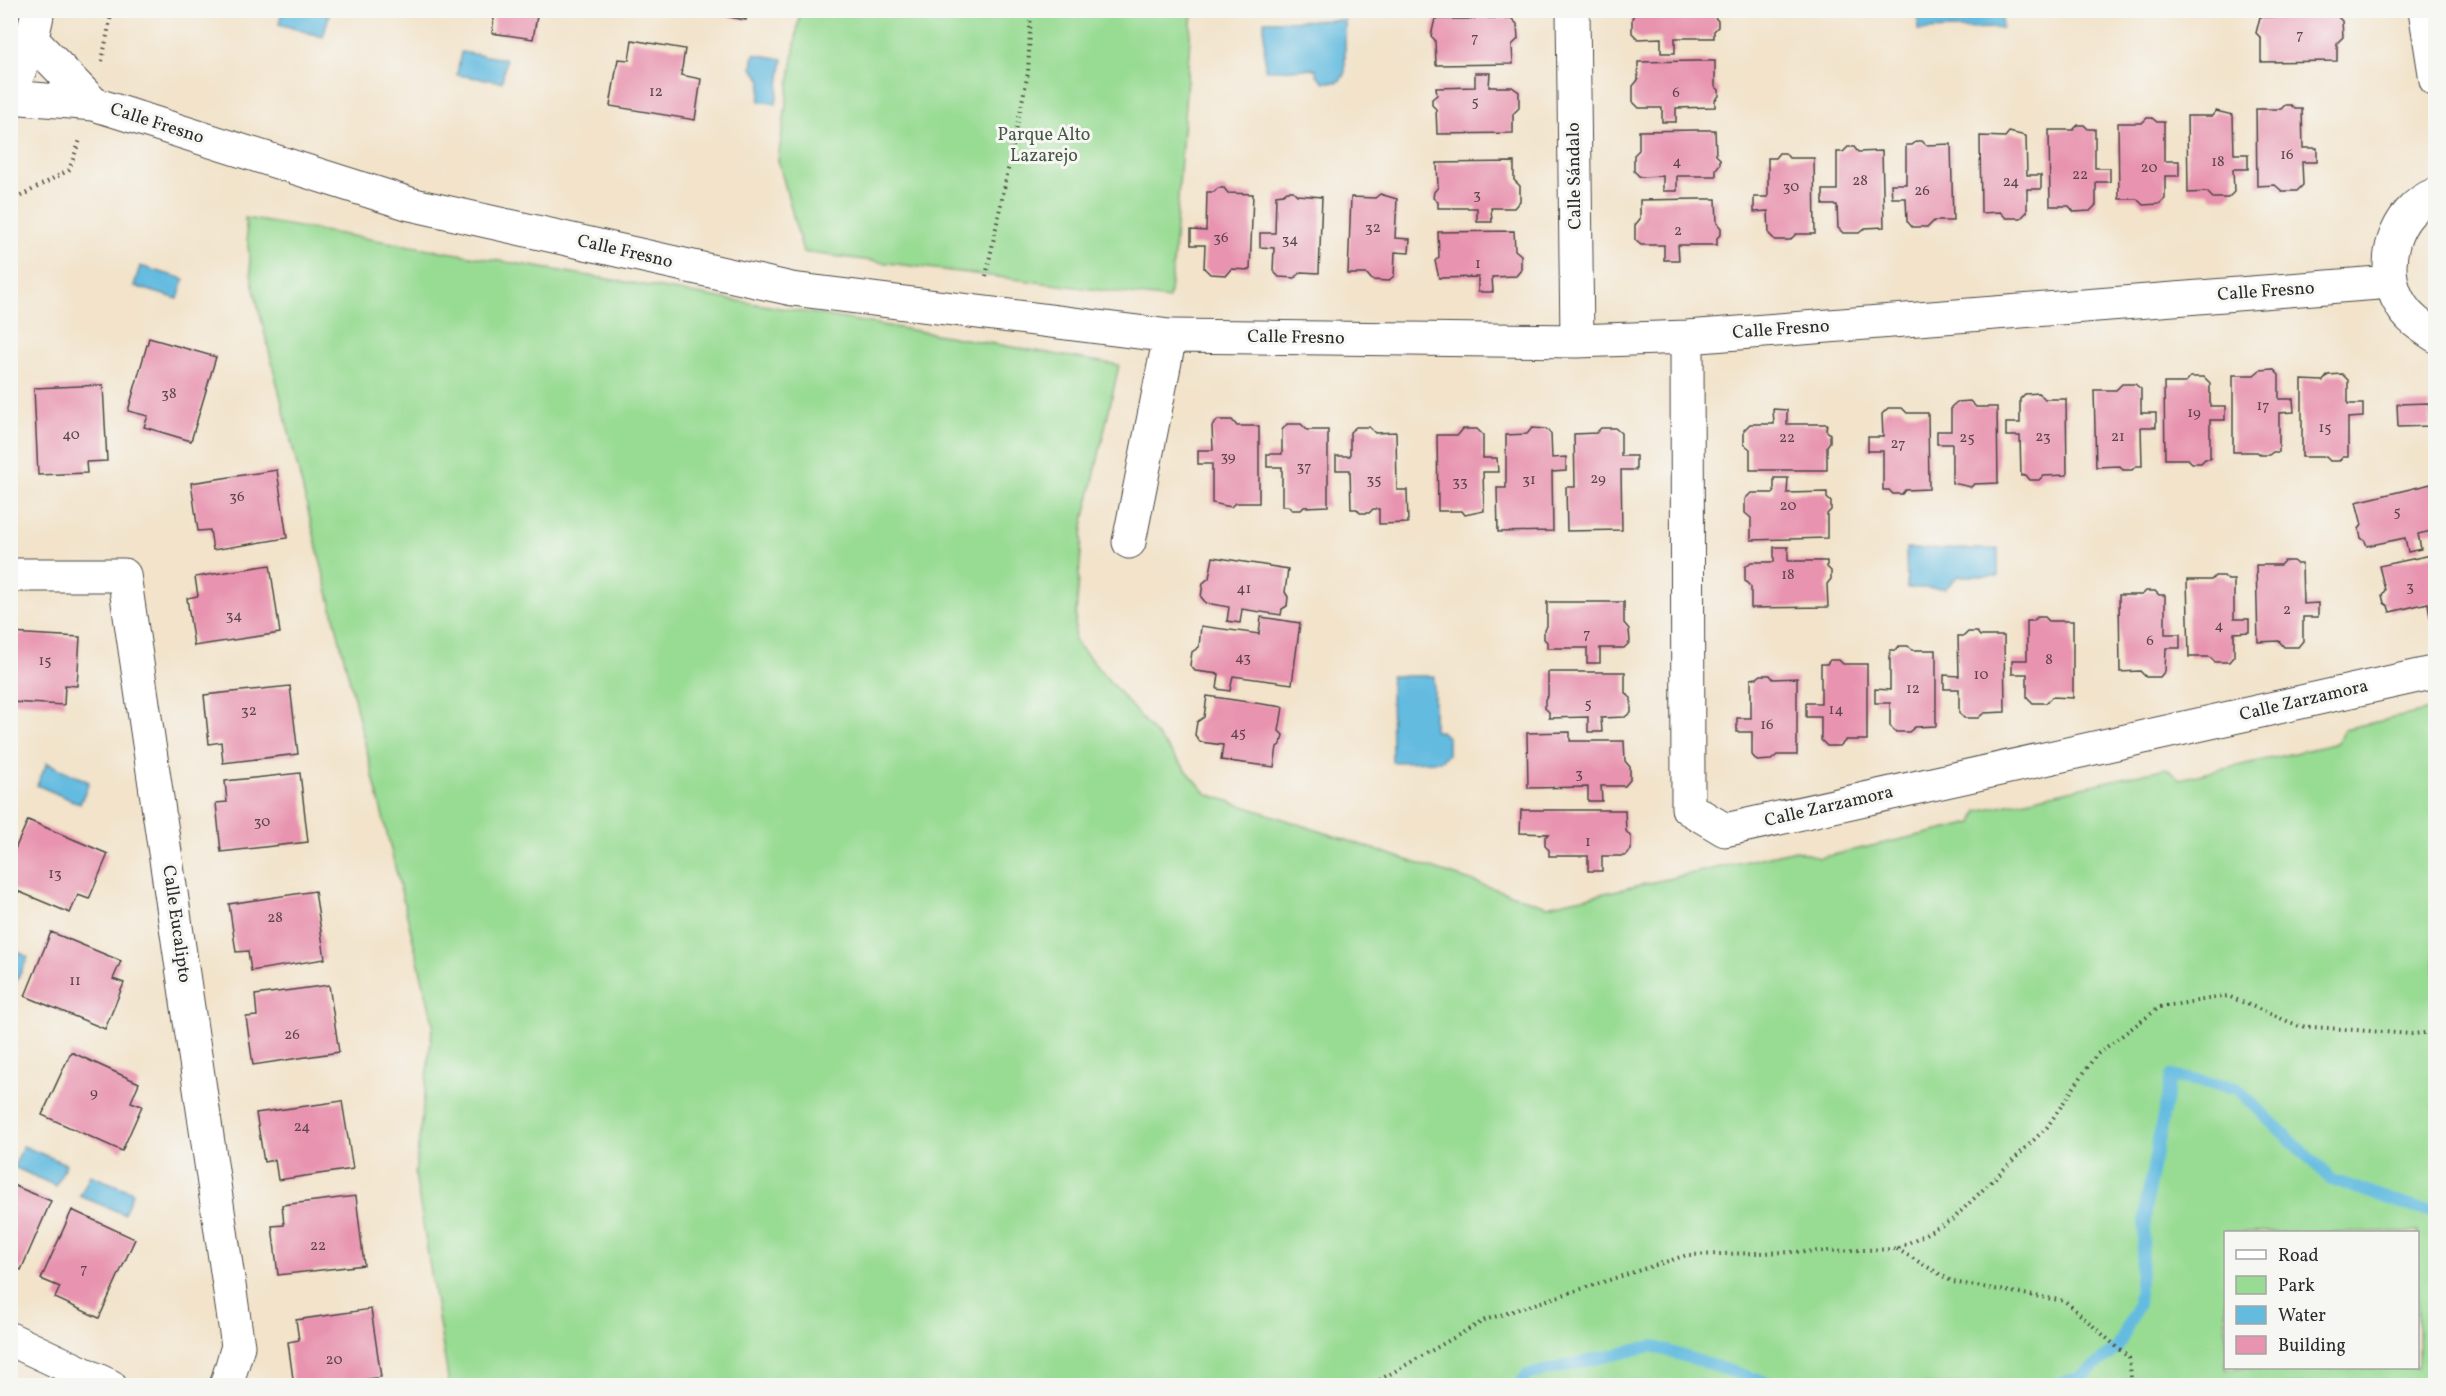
<svg xmlns="http://www.w3.org/2000/svg" width="2446" height="1396" viewBox="0 0 2446 1396" font-family="Vollkorn,serif">
<rect width="100%" height="100%" fill="#f6f6f2"/>
<filter id="ink" filterUnits="userSpaceOnUse"><feTurbulence type="fractalNoise" baseFrequency=".0167" numOctaves="2"/><feDisplacementMap in="SourceGraphic" scale="12" xChannelSelector="R" yChannelSelector="G"/><feConvolveMatrix kernelMatrix="1 2 1 2 8 2 1 2 1" color-interpolation-filters="sRGB"/></filter>
<filter id="wash" filterUnits="userSpaceOnUse"><feTurbulence type="fractalNoise" baseFrequency=".008" numOctaves="4" result="noise"/><feDisplacementMap in="SourceGraphic" scale="24" xChannelSelector="R" yChannelSelector="G"/><feGaussianBlur stdDeviation="1.35" result="paint"/><feColorMatrix in="noise" values="0 0 0 0 0 0 0 0 0 0 0 0 0 0 0 0 0 1.4 0 .05"/><feComposite in="paint" operator="in"/></filter>
<g filter="url(#wash)">
<rect width="100%" height="100%" fill="#f2e3ca"/>
<path fill="#98db93" stroke="#62835f" stroke-width="1.5" fill-rule="evenodd" d="M 800,11 L 1192,11 L 1173,266 L 1169,299 L 803,252 L 778,160 Z
M 245,218 L 1119,365 L 1083,526 L 1074,640 L 1207,794 L 1547,906 L 1796,850 L 1819,858 L 1973,823 L 1978,811 L 2166,768 L 2180,779 L 2338,743 L 2344,729 L 2435,709 L 2435,1385 L 449,1385 L 415,1174 L 433,1022 L 252,281 ZM 2226,1232 L 2418,1232 L 2418,1368 L 2226,1368 Z"/>
<path fill="#63bbe0" stroke="#477386" stroke-width="1.5" d="M 282,11 L 314,11 L 329,15 L 323,37 L 279,24 Z
M 1918,11 L 2002,11 L 2002,28 L 1918,30 Z
M 1345,20 L 1345,75 L 1338,82 L 1324,82 L 1317,75 L 1316,69 L 1265,70 L 1264,21 Z
M 461,52 L 506,59 L 502,82 L 457,75 Z
M 754,54 L 783,59 L 776,104 L 759,101 L 762,80 L 752,68 Z
M 140,266 L 184,279 L 178,299 L 134,286 Z
M 1906,549 L 1998,549 L 1998,576 L 1958,576 L 1946,588 L 1907,588 Z
M 1391,676 L 1434,676 L 1434,731 L 1441,731 L 1448,738 L 1448,754 L 1440,761 L 1392,762 Z
M 47,763 L 89,782 L 80,804 L 37,785 Z
M 11,948 L 28,957 L 11,993 Z
M 23,1146 L 66,1164 L 56,1186 L 14,1167 Z
M 90,1175 L 133,1192 L 124,1214 L 80,1196 Z"/>
<g fill="none" stroke-linecap="round" stroke-linejoin="round">
<path stroke="#63bbe0" stroke-width="12" d="M 1518,1386 L 1527,1375 L 1652,1346 L 1778,1386
M 2048,1386 L 2080,1378 L 2118,1347 L 2138,1304 L 2147,1198 L 2171,1076 L 2236,1088 L 2332,1180 L 2419,1209 L 2436,1211"/>
</g>
<g id="blocks">
<path fill="#e893af" d="M 402,10 L 414,10 L 408,16 Z
M 495,10 L 538,10 L 533,39 L 492,33 Z
M 692,10 L 747,10 L 746,20 Z
M 1474,10 L 1488,10 L 1488,18 L 1511,18 L 1517,24 L 1518,39 L 1512,45 L 1513,64 L 1436,65 L 1435,40 L 1431,36 L 1435,19 L 1474,19 Z
M 1637,10 L 1714,10 L 1714,16 L 1718,21 L 1718,27 L 1714,31 L 1714,38 L 1675,38 L 1675,53 L 1661,53 L 1661,38 L 1638,39 L 1632,33 L 1632,18 Z
M 2299,10 L 2313,10 L 2313,16 L 2336,15 L 2342,21 L 2343,37 L 2337,43 L 2337,61 L 2261,62 L 2261,38 L 2256,33 L 2260,17 L 2299,16 Z
M 632,40 L 685,49 L 681,75 L 701,79 L 695,120 L 610,106 L 618,59 L 629,60 Z
M 1696,61 L 1715,61 L 1715,86 L 1719,90 L 1719,96 L 1715,100 L 1715,107 L 1676,108 L 1676,122 L 1662,122 L 1662,108 L 1639,108 L 1633,102 L 1633,86 L 1638,80 L 1638,62 Z
M 1475,73 L 1490,73 L 1489,87 L 1512,87 L 1519,92 L 1519,108 L 1513,114 L 1513,133 L 1437,134 L 1436,109 L 1432,105 L 1432,99 L 1437,95 L 1436,88 L 1475,87 Z
M 2285,105 L 2291,105 L 2295,109 L 2302,109 L 2303,148 L 2317,148 L 2317,162 L 2302,162 L 2303,185 L 2297,191 L 2282,191 L 2275,185 L 2257,186 L 2256,109 L 2281,109 Z
M 2216,111 L 2233,115 L 2234,154 L 2248,154 L 2248,169 L 2233,169 L 2234,192 L 2228,198 L 2213,198 L 2207,192 L 2188,193 L 2187,116 L 2212,116 Z
M 2147,118 L 2152,118 L 2157,122 L 2164,122 L 2164,161 L 2179,161 L 2179,176 L 2165,176 L 2165,199 L 2159,204 L 2143,205 L 2137,199 L 2119,199 L 2118,123 L 2142,123 Z
M 2078,125 L 2084,125 L 2088,129 L 2095,129 L 2095,168 L 2110,168 L 2110,182 L 2096,182 L 2096,205 L 2090,211 L 2074,212 L 2069,206 L 2050,206 L 2049,130 L 2073,130 Z
M 1697,130 L 1715,130 L 1716,155 L 1720,159 L 1720,164 L 1716,169 L 1716,176 L 1677,176 L 1677,191 L 1663,191 L 1663,176 L 1640,177 L 1634,171 L 1634,155 L 1639,150 L 1639,131 Z
M 2009,132 L 2026,136 L 2027,175 L 2041,175 L 2041,189 L 2027,189 L 2027,212 L 2021,218 L 2006,218 L 2000,212 L 1981,213 L 1980,136 L 2005,137 Z
M 1917,141 L 1922,141 L 1926,145 L 1951,144 L 1953,221 L 1934,221 L 1928,227 L 1912,227 L 1907,221 L 1906,198 L 1892,198 L 1891,184 L 1906,184 L 1906,145 L 1912,145 Z
M 1848,147 L 1854,147 L 1858,152 L 1882,151 L 1884,227 L 1865,228 L 1859,233 L 1843,233 L 1838,228 L 1837,205 L 1823,205 L 1823,190 L 1837,190 L 1837,152 L 1843,152 Z
M 1779,153 L 1785,153 L 1789,158 L 1814,158 L 1815,234 L 1796,234 L 1790,240 L 1775,240 L 1769,234 L 1768,211 L 1754,212 L 1754,197 L 1768,197 L 1768,158 L 1775,158 Z
M 1514,162 L 1514,180 L 1520,186 L 1520,201 L 1514,208 L 1491,208 L 1492,222 L 1477,222 L 1477,208 L 1438,208 L 1438,202 L 1433,198 L 1434,192 L 1438,187 L 1437,163 Z
M 1218,188 L 1224,188 L 1228,193 L 1253,194 L 1250,270 L 1231,269 L 1226,275 L 1210,274 L 1204,268 L 1205,245 L 1191,245 L 1191,230 L 1206,231 L 1207,192 L 1214,192 Z
M 1287,191 L 1293,191 L 1297,195 L 1322,197 L 1319,273 L 1301,272 L 1295,278 L 1279,277 L 1273,271 L 1274,248 L 1260,247 L 1260,233 L 1275,233 L 1276,195 L 1283,194 Z
M 1380,194 L 1397,199 L 1395,238 L 1410,239 L 1409,253 L 1395,252 L 1394,276 L 1388,281 L 1372,280 L 1367,274 L 1348,274 L 1351,197 L 1375,198 Z
M 1698,199 L 1716,199 L 1717,223 L 1721,228 L 1721,234 L 1717,238 L 1717,245 L 1678,245 L 1679,260 L 1664,260 L 1664,245 L 1641,245 L 1635,240 L 1635,225 L 1640,219 L 1640,200 Z
M 1514,231 L 1515,250 L 1521,255 L 1521,270 L 1516,276 L 1492,277 L 1493,292 L 1478,292 L 1478,277 L 1439,278 L 1435,261 L 1439,257 L 1438,232 Z
M 149,338 L 216,357 L 191,441 L 144,427 L 148,416 L 128,411 Z
M 2273,369 L 2279,375 L 2279,399 L 2293,399 L 2294,412 L 2279,413 L 2279,452 L 2273,452 L 2269,455 L 2261,455 L 2257,452 L 2233,452 L 2233,375 L 2254,375 L 2260,370 Z
M 2342,374 L 2348,380 L 2348,404 L 2363,404 L 2363,417 L 2348,418 L 2348,457 L 2342,457 L 2339,461 L 2330,461 L 2326,457 L 2302,457 L 2302,380 L 2323,381 L 2328,375 Z
M 2190,377 L 2204,377 L 2210,383 L 2210,406 L 2225,406 L 2225,420 L 2210,420 L 2210,459 L 2205,459 L 2201,463 L 2192,463 L 2188,459 L 2165,459 L 2164,383 L 2185,383 Z
M 2122,384 L 2135,384 L 2141,389 L 2141,413 L 2156,413 L 2156,427 L 2141,427 L 2142,466 L 2136,466 L 2132,470 L 2123,470 L 2120,466 L 2096,467 L 2094,390 L 2116,390 Z
M 103,385 L 107,461 L 86,462 L 87,473 L 38,475 L 34,388 Z
M 2039,393 L 2045,399 L 2066,399 L 2067,475 L 2043,476 L 2039,480 L 2030,480 L 2026,475 L 2021,476 L 2020,436 L 2006,436 L 2006,423 L 2020,423 L 2020,399 L 2025,394 Z
M 1970,401 L 1976,407 L 1997,407 L 1998,483 L 1974,484 L 1971,487 L 1952,483 L 1952,444 L 1937,444 L 1937,431 L 1951,431 L 1951,407 L 1957,402 Z
M 2429,403 L 2430,426 L 2398,427 L 2397,404 Z
M 1888,408 L 1902,408 L 1907,413 L 1928,413 L 1929,489 L 1905,490 L 1902,494 L 1893,494 L 1889,490 L 1883,490 L 1883,451 L 1868,451 L 1868,437 L 1883,437 L 1882,414 Z
M 1773,409 L 1787,410 L 1787,424 L 1827,424 L 1826,430 L 1830,434 L 1830,442 L 1827,446 L 1827,470 L 1750,470 L 1750,449 L 1744,444 L 1744,430 L 1750,424 L 1774,424 Z
M 1218,420 L 1232,420 L 1237,426 L 1259,426 L 1259,503 L 1235,503 L 1231,507 L 1212,503 L 1212,464 L 1198,464 L 1198,450 L 1213,450 L 1212,426 Z
M 1287,424 L 1301,424 L 1307,430 L 1328,430 L 1328,506 L 1304,507 L 1301,510 L 1292,510 L 1288,506 L 1282,506 L 1282,467 L 1267,467 L 1267,454 L 1282,454 L 1282,430 Z
M 1356,427 L 1369,427 L 1375,433 L 1396,432 L 1397,490 L 1407,490 L 1408,523 L 1379,524 L 1379,509 L 1373,509 L 1369,513 L 1360,513 L 1357,509 L 1351,509 L 1350,470 L 1336,470 L 1336,456 L 1350,456 L 1350,432 Z
M 1532,428 L 1546,429 L 1551,434 L 1552,458 L 1566,457 L 1566,471 L 1552,472 L 1553,531 L 1498,532 L 1497,488 L 1506,488 L 1506,435 L 1527,434 Z
M 1601,428 L 1615,428 L 1621,433 L 1621,456 L 1636,456 L 1636,470 L 1621,470 L 1622,530 L 1567,531 L 1566,487 L 1575,487 L 1574,434 L 1596,433 Z
M 1463,429 L 1477,429 L 1483,435 L 1483,458 L 1497,458 L 1498,472 L 1483,472 L 1484,511 L 1465,515 L 1462,511 L 1438,511 L 1437,435 L 1458,435 Z
M 277,470 L 287,538 L 213,550 L 210,530 L 198,531 L 191,483 Z
M 1774,478 L 1788,478 L 1787,493 L 1827,492 L 1827,498 L 1831,502 L 1831,510 L 1827,514 L 1827,538 L 1751,540 L 1751,518 L 1745,513 L 1745,499 L 1751,493 L 1774,493 Z
M 2431,484 L 2436,505 L 2436,530 L 2418,534 L 2421,549 L 2408,552 L 2405,538 L 2367,546 L 2365,541 L 2361,538 L 2359,529 L 2362,525 L 2356,502 Z
M 1774,547 L 1788,547 L 1788,561 L 1827,561 L 1827,567 L 1831,571 L 1831,579 L 1827,584 L 1828,607 L 1751,608 L 1751,587 L 1745,581 L 1745,567 L 1751,562 L 1774,562 Z
M 2436,554 L 2436,616 L 2430,617 L 2428,603 L 2390,612 L 2388,606 L 2384,603 L 2382,595 L 2385,590 L 2379,566 Z
M 1213,557 L 1288,569 L 1285,592 L 1288,597 L 1287,606 L 1282,609 L 1281,615 L 1242,609 L 1240,623 L 1227,621 L 1229,607 L 1206,603 L 1201,597 L 1203,583 L 1209,578 Z
M 2284,561 L 2293,561 L 2297,564 L 2302,564 L 2303,604 L 2318,603 L 2318,617 L 2303,617 L 2303,641 L 2298,647 L 2284,647 L 2279,641 L 2258,642 L 2256,565 L 2280,565 Z
M 270,565 L 280,633 L 194,646 L 187,598 L 198,596 L 195,577 Z
M 2215,576 L 2224,576 L 2228,580 L 2234,580 L 2234,619 L 2249,619 L 2249,632 L 2234,633 L 2234,656 L 2229,662 L 2215,662 L 2210,657 L 2189,657 L 2187,580 L 2211,580 Z
M 2146,591 L 2155,591 L 2159,595 L 2165,595 L 2165,634 L 2180,634 L 2180,648 L 2166,648 L 2165,671 L 2160,677 L 2146,677 L 2140,671 L 2120,672 L 2119,595 L 2142,595 Z
M 1547,602 L 1624,602 L 1624,623 L 1629,629 L 1630,642 L 1624,648 L 1600,648 L 1600,663 L 1587,663 L 1587,648 L 1547,648 L 1547,642 L 1544,639 L 1544,630 L 1547,626 Z
M 1261,617 L 1300,623 L 1292,684 L 1233,676 L 1230,691 L 1217,689 L 1219,674 L 1195,671 L 1190,665 L 1192,652 L 1199,647 L 1201,626 L 1259,634 Z
M 2037,617 L 2045,617 L 2049,621 L 2073,621 L 2073,698 L 2052,697 L 2046,703 L 2033,703 L 2027,697 L 2027,674 L 2012,674 L 2012,660 L 2027,660 L 2027,621 L 2033,621 Z
M 1968,632 L 1977,632 L 1980,636 L 2004,636 L 2005,712 L 1984,713 L 1978,718 L 1964,718 L 1959,713 L 1959,689 L 1944,689 L 1944,675 L 1959,676 L 1958,636 L 1964,636 Z
M 10,633 L 80,637 L 77,686 L 65,685 L 64,705 L 10,702 Z
M 1899,646 L 1908,646 L 1912,650 L 1936,650 L 1936,726 L 1915,727 L 1909,732 L 1896,732 L 1890,726 L 1890,703 L 1875,703 L 1875,689 L 1890,690 L 1890,650 L 1896,650 Z
M 1830,660 L 1839,660 L 1843,664 L 1867,664 L 1867,740 L 1846,740 L 1840,746 L 1827,746 L 1821,740 L 1821,717 L 1806,717 L 1806,703 L 1821,703 L 1821,664 L 1827,664 Z
M 1548,672 L 1625,672 L 1625,693 L 1631,698 L 1631,712 L 1625,717 L 1601,718 L 1602,732 L 1588,732 L 1588,717 L 1549,718 L 1549,712 L 1545,708 L 1545,699 L 1548,696 Z
M 1761,675 L 1770,675 L 1773,679 L 1797,678 L 1797,755 L 1777,755 L 1771,760 L 1757,761 L 1752,755 L 1752,732 L 1737,732 L 1737,718 L 1751,718 L 1751,679 L 1757,678 Z
M 290,686 L 298,754 L 223,763 L 221,742 L 209,744 L 204,695 Z
M 1207,696 L 1283,707 L 1279,731 L 1283,735 L 1281,744 L 1277,747 L 1274,767 L 1221,760 L 1223,745 L 1200,742 L 1195,735 L 1197,722 L 1204,717 Z
M 1570,732 L 1570,741 L 1624,741 L 1625,761 L 1630,767 L 1630,780 L 1625,786 L 1601,786 L 1602,801 L 1588,801 L 1588,787 L 1528,788 L 1527,733 Z
M 300,773 L 308,842 L 221,852 L 216,803 L 227,802 L 225,781 Z
M 1521,810 L 1625,810 L 1626,831 L 1631,837 L 1631,850 L 1625,856 L 1602,856 L 1602,871 L 1588,871 L 1588,856 L 1549,856 L 1549,850 L 1545,846 L 1545,837 L 1549,834 L 1520,833 Z
M 28,820 L 108,854 L 89,899 L 78,895 L 70,913 L 10,888 L 10,860 Z
M 315,891 L 325,959 L 251,971 L 248,951 L 236,952 L 229,904 Z
M 51,932 L 121,961 L 113,979 L 124,983 L 105,1029 L 25,996 Z
M 329,985 L 339,1052 L 253,1065 L 246,1017 L 257,1016 L 255,995 Z
M 71,1052 L 139,1083 L 131,1102 L 142,1106 L 122,1151 L 42,1115 Z
M 342,1101 L 353,1169 L 278,1180 L 275,1160 L 264,1162 L 256,1113 Z
M 10,1184 L 51,1201 L 21,1270 L 10,1265 Z
M 356,1196 L 364,1265 L 278,1275 L 272,1226 L 284,1225 L 282,1205 Z
M 72,1210 L 135,1239 L 99,1318 L 55,1298 L 60,1287 L 41,1279 Z
M 371,1309 L 381,1377 L 327,1386 L 294,1386 L 288,1342 L 299,1340 L 296,1320 Z"/>
</g>
</g>
<g filter="url(#ink)">
<use href="#blocks" fill-opacity="0" stroke="#494743" stroke-width="1.5"/>
<g fill="none" stroke-linecap="round" stroke-linejoin="round">
<g stroke="#494743" stroke-width="35">
<path id="minor" d="M 1573,10 L 1577,341
M 2425,10 L 2436,80
M 33,41 L 94,104
M 10,89 C 25,63 33,39 38,10
M 10,97 L 94,104 L 410,204 L 792,289 L 1170,336 L 1577,341 L 1687,337 L 2391,282
M 2436,194 C 2394,210 2377,267 2401,305 C 2409,319 2422,327 2436,336
M 1687,337 L 1688,808 L 1725,830 L 2436,672
M 1129,542 L 1170,336
M 10,575 L 124,575 L 238,1346 L 226,1386
M 10,1339 L 110,1386"/>
</g>
<path stroke="#494743" stroke-width="4" stroke-dasharray="1.5 4.5" stroke-linecap="butt" d="M 102,61 L 112,10
M 10,202 L 69,170 L 80,140
M 986,276 L 1028,73 L 1031,10
M 1897,1249 L 1953,1282 L 2065,1301 L 2129,1358 L 2132,1386
M 1369,1386 L 1485,1320 L 1687,1255 L 1897,1249 L 1952,1220 L 2047,1127 L 2096,1055 L 2160,1007 L 2228,996 L 2299,1026 L 2412,1034 L 2436,1032"/>
<use href="#minor" stroke="#fff" stroke-width="33"/>
</g>
</g>
<g text-anchor="middle" dominant-baseline="central" stroke-width="6" stroke-linejoin="round" paint-order="stroke">
<g font-size="15" fill="#5a454c">
<text x="2300" y="35">7</text>
<text x="1475" y="38">7</text>
<text x="656" y="92">12</text>
<text x="1676" y="93">6</text>
<text x="1475" y="102">5</text>
<text x="2287" y="155">16</text>
<text x="1677" y="162">4</text>
<text x="2218" y="162">18</text>
<text x="2149" y="168">20</text>
<text x="2080" y="175">22</text>
<text x="1860" y="181">28</text>
<text x="2011" y="182">24</text>
<text x="1791" y="187">30</text>
<text x="1922" y="191">26</text>
<text x="1477" y="195">3</text>
<text x="1373" y="228">32</text>
<text x="1678" y="231">2</text>
<text x="1221" y="238">36</text>
<text x="1290" y="240">34</text>
<text x="1478" y="264">1</text>
<text x="169" y="394">38</text>
<text x="2263" y="406">17</text>
<text x="2194" y="413">19</text>
<text x="2325" y="428">15</text>
<text x="71" y="435">40</text>
<text x="2043" y="437">23</text>
<text x="2118" y="437">21</text>
<text x="1787" y="438">22</text>
<text x="1967" y="438">25</text>
<text x="1898" y="444">27</text>
<text x="1228" y="457">39</text>
<text x="1304" y="467">37</text>
<text x="1598" y="479">29</text>
<text x="1374" y="480">35</text>
<text x="1529" y="480">31</text>
<text x="1460" y="482">33</text>
<text x="237" y="497">36</text>
<text x="1788" y="506">20</text>
<text x="2397" y="512">5</text>
<text x="1788" y="575">18</text>
<text x="2410" y="587">3</text>
<text x="1244" y="589">41</text>
<text x="2287" y="610">2</text>
<text x="234" y="616">34</text>
<text x="2219" y="626">4</text>
<text x="1587" y="634">7</text>
<text x="2150" y="641">6</text>
<text x="1243" y="658">43</text>
<text x="2049" y="660">8</text>
<text x="45" y="661">15</text>
<text x="1981" y="675">10</text>
<text x="1913" y="689">12</text>
<text x="1588" y="704">5</text>
<text x="1836" y="710">14</text>
<text x="249" y="711">32</text>
<text x="1767" y="725">16</text>
<text x="1238" y="733">45</text>
<text x="1579" y="774">3</text>
<text x="262" y="822">30</text>
<text x="1588" y="842">1</text>
<text x="55" y="874">13</text>
<text x="275" y="918">28</text>
<text x="75" y="981">11</text>
<text x="292" y="1035">26</text>
<text x="94" y="1093">9</text>
<text x="302" y="1127">24</text>
<text x="318" y="1246">22</text>
<text x="84" y="1269">7</text>
<text x="334" y="1360">20</text>
</g>
<g font-size="18" fill="#2b2b2b" stroke="#f6f6f2">
<text transform="translate(157 124) rotate(18)">Calle Fresno</text>
<text transform="translate(1575 176) rotate(-91)">Calle Sándalo</text>
<text transform="translate(625 252) rotate(13)">Calle Fresno</text>
<text transform="translate(2266 292) rotate(-4)">Calle Fresno</text>
<text transform="translate(1781 330) rotate(-4)">Calle Fresno</text>
<text transform="translate(1296 338) rotate(1)">Calle Fresno</text>
<text transform="translate(2304 701) rotate(-13)">Calle Zarzamora</text>
<text transform="translate(1829 807) rotate(-13)">Calle Zarzamora</text>
<text transform="translate(176 924) rotate(82)">Calle Eucalipto</text>
</g>
<g font-size="18" fill="#465745" stroke="#f6f6f2">
<text x="1044" y="135">Parque Alto<tspan x="1044" dy="21">Lazarejo</tspan></text>
</g>
</g>
<rect width="2446" height="1396" fill="none" stroke="#f6f6f2" stroke-width="36"/>
<rect x="2224" y="1231" width="195" height="138" fill="#f6f6f2" stroke="#a5a5a2" stroke-width="1.5"/>
<rect x="2236" y="1250" width="30" height="9" fill="#ffffff" stroke="#a5a5a2" stroke-width="1.5"/>
<text x="2278" y="1261" font-size="18" fill="#2b2b2b">Road</text>
<rect x="2236" y="1276" width="30" height="18" fill="#98db93" stroke="#a5a5a2" stroke-width="1.5"/>
<text x="2278" y="1291" font-size="18" fill="#2b2b2b">Park</text>
<rect x="2236" y="1306" width="30" height="18" fill="#63bbe0" stroke="#a5a5a2" stroke-width="1.5"/>
<text x="2278" y="1321" font-size="18" fill="#2b2b2b">Water</text>
<rect x="2236" y="1336" width="30" height="18" fill="#e893af" stroke="#a5a5a2" stroke-width="1.5"/>
<text x="2278" y="1351" font-size="18" fill="#2b2b2b">Building</text>
</svg>
